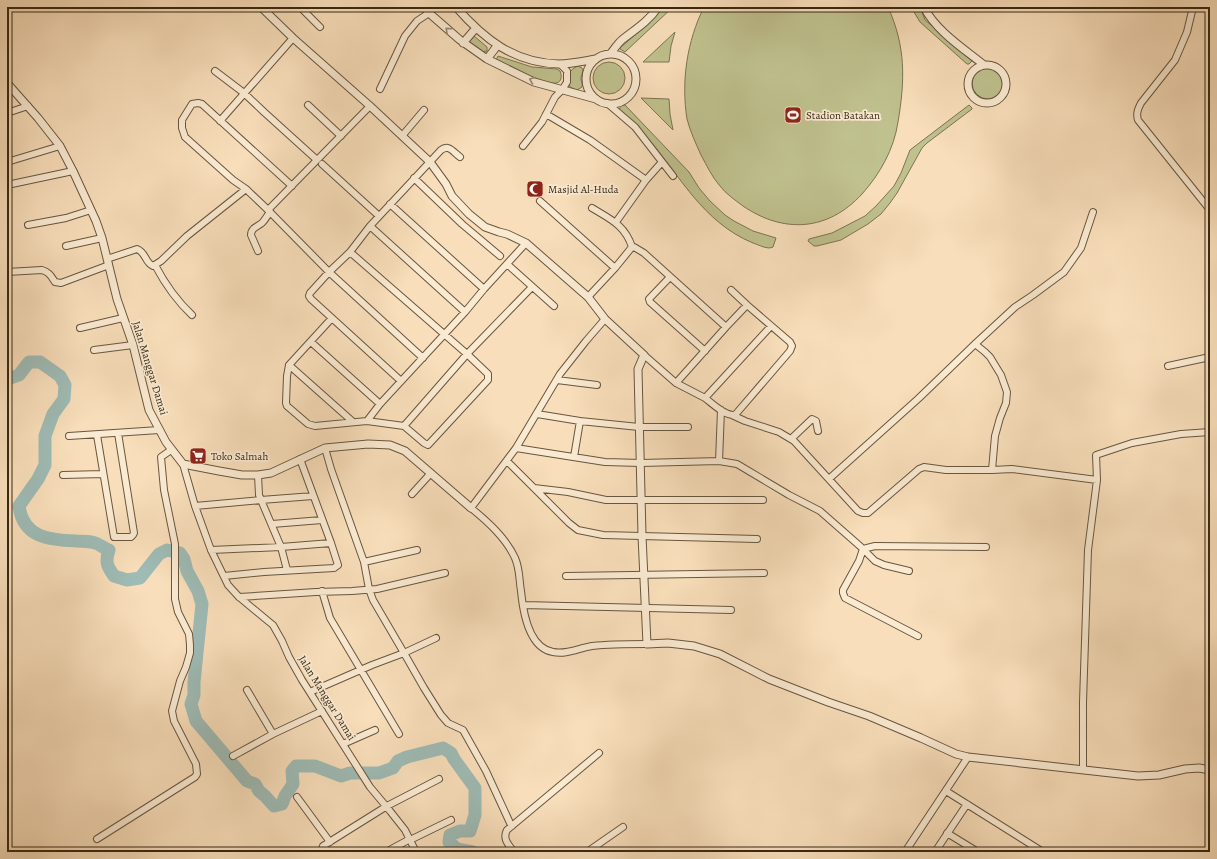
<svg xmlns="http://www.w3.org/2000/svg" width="1217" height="859" viewBox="0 0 1217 859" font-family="Alegreya,serif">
<rect width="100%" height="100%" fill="#f8deba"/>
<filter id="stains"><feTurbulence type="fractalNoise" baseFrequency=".005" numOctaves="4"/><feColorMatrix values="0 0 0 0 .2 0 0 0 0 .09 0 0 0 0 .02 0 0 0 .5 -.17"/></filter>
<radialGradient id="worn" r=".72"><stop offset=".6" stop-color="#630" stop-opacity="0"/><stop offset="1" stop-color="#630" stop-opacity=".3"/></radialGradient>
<path fill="#bfc18e" stroke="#7c7452" d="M 663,7 L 673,7 L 625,52 L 620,49 L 620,48 L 653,19 Z
M 704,7 L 888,7 C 906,47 905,80 898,122 C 894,149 880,174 862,194 C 828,231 784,234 743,206 C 735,200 726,194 720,186 C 712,177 707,166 701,155 C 696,144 690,131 687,119 C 681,81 687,41 704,7 Z
M 911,7 L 920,7 L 925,20 L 972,59 L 972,61 L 969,64 L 967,64 L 920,22 Z
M 675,32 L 671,46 L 669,62 L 643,62 Z
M 472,36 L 474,36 L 487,47 L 487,51 L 481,52 L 467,43 Z
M 498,56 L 532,67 L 557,69 L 560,71 C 562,76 562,82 556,83 C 548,85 506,66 497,62 L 496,60 Z
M593 78a16 16 0 1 1 32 0a16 16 0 1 1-32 0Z
M 578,66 L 582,68 C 584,72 581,74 581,79 C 581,82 583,83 582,87 L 577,90 L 570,87 C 566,78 569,69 578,66 Z
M972 83a16 16 0 1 1 32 0a16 16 0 1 1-32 0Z
M 641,98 L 669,99 L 670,114 L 673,130 Z
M 622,105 L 625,105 L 689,172 L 699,188 L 710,201 L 725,215 L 734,221 L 753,231 L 776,238 L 773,247 C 768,250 759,245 753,243 C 702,222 680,175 645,135 C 638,126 628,120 620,112 L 619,109 Z
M 969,105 L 972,108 L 972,109 L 927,143 L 922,148 L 897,193 L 890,203 L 881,214 L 868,224 L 841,240 L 817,246 L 814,246 L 808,241 L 809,239 L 832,233 L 865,216 L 876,206 L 894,186 L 901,173 L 910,150 Z"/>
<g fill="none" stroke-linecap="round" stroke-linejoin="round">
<path stroke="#9ebbb5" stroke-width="13" d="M 7,378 L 8,379 L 19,375 L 29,362 L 40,362 L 60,376 L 65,385 L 64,399 L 53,414 L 45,436 L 45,465 L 38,479 L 19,506 C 23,538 50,540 76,541 C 82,541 89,541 95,543 C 99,544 104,548 109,550 C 105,562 107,566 114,576 L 127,580 L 140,578 L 159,554 L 167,550 L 180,553 L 184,559 L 187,571 L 198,591 L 202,604 L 194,682 L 194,695 L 191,704 L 196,721 L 247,781 L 255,784 L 259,791 L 265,796 L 274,806 L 282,804 L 285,796 L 293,784 L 292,771 L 296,766 L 315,766 L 341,776 L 350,773 L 379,773 L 393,768 L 398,761 L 407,757 L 443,748 L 451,753 L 454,759 L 475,788 L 475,815 L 470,831 L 460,831 L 450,835 L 449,842 L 457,849 L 473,852"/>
<g stroke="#68563e" stroke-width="8">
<path id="minor" d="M 300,7 L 320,27
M 1193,7 L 1187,32 L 1175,60 L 1141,103 C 1138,109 1136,113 1138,120 L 1210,210
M 215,71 L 244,93 L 264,112 L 317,160
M 380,89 L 405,36 L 417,21 L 429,13
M 607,103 L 635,127 L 673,176
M 308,105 L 341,136
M 7,113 L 28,106
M 546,114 L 590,140 L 646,180
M 220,121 L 293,38
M 402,136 L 424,110
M 523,146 L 542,122 L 555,97 L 562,90 L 567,82 L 567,71 L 560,64
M 7,162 L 60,146
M 322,164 L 379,216
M 414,178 L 462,224 L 500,256
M 7,185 L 73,171
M 246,189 L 233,180 L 185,137 L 182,128 L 182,120 L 192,104 L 198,103 L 202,104 L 292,186
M 540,201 L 615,268
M 390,204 L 484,289
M 592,208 C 610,219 625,225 632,247
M 268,210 L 329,272 L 423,358
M 616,222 L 646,180 L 662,162
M 28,225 L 66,218 L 91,210
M 370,226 L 465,312
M 66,246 L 102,238
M 258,251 L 251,235 C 251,228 257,227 262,223 C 265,220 267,216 270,212
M 107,259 L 137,249 C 146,252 145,263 153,266 L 161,261 L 187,236 L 246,189 L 268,210 L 370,106
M 507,264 L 554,306
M 155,265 C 165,284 176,300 192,315
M 7,272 L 42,270 C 49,272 51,276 55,282 L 61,283 L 109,265
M 670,277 L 649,299 L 650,302 L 705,351
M 731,290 L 747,305
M 588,297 L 615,268 L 632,247 L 634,247 L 644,253 L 726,327 L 747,305 L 790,342 L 792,346 L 790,351 L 735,415 C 725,416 713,404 705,398
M 332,318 L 289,365 L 287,376 L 286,403 L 287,406 L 308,424 L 315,426 L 367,421 L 404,426 L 424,443 L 428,445 L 488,380 L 488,374 L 467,354 L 350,252
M 605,319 L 586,341 L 560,374 L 516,448 L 471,508 C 488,522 506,538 515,558 C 520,569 519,580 521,591 C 523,612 529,648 553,652 C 566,655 579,648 592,646 C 610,644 629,644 647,644
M 80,328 L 123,318
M 311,342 L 380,404
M 94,350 L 133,345
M 644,355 L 676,383 L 705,398 L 771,326
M 289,365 L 352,421
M 1168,366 L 1210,357
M 557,380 L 597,385
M 401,381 L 311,299 L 309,296 L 310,293 L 329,272 L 350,252 L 370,226 L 441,150 C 449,144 453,152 460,157
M 676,383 L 726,327
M 537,414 L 580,421 L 639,427 L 688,427
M 732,415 L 745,421 L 779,432 L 794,441 L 858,511 L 863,513 L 868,513 L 919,469 L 924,467 L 946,470 L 992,470 L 995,436 L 1000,418 L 1006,403 L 1007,392 L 1001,375 L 990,357 L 985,352 L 975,344
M 367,421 L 380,404 L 465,312 L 484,289 L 526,243
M 404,426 L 467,354 L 532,287
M 97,435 L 114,537 L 131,537 L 133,535 L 134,533 L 118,433
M 69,436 L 159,430
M 791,439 L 812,419 L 816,421 L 818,431
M 325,448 L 331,469 L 364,562 L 369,589 L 373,600 L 404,653 L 436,638
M 516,448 L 605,462 L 641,463 L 719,461 L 737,464 L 789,495 L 820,511 L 861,547 L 875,561 L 884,565 L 909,571
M 574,457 L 580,421
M 507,461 L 569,523 L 578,530 L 603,535 L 757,539
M 719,461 L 721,410
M 183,464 L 195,506 L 211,550 L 228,585 L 239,597 L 268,621 L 273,625 L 282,641 L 289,657 L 302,680 L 370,787 L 390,811 L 405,830 L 416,852
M 992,470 L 1012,469 L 1097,480 L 1096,455 L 1132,443 L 1181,434 L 1210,432
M 63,475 L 103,474
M 830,478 L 919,398 L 975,344 L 1015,307 L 1033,295 L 1064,272 L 1081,248 L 1093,212
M 534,488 L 568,492 L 606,500 L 763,500
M 412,494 L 431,473
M 195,506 L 261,500 L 259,495 L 258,475
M 272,524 L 322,520
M 863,549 L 859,561 L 843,590 L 843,593 L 845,598 L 918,636
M 863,549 L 875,546 L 986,547
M 211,550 L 281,547 L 261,500 L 313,496
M 364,562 L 417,550
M 287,570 L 281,547 L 331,543
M 224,576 L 264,572 L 334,568 L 338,565 L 331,543 L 300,459
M 566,576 L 764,573
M 322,591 L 330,618 L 399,734
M 239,597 L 316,592 L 352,591 L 377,589 L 445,573
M 523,605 L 731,610
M 247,690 L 273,734
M 310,692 L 372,665 L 404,653 L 424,688 L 441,715 L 448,723 L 463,730 L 486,771 L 510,823 L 512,826
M 343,744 L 375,730
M 233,756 L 273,734 L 322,711
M 1083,770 L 1083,702 L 1088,550 L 1097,480
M 946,791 L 1043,852
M 297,797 L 330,842
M 947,833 L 978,852
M 97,839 L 195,777 L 197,774 L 196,764 L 174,721 L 172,711 L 180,681 L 186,667 L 190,653 L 190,645 L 189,634 L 178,612 L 175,599 L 175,544 L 164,490 L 161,457 L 171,450
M 410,840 L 451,820
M 321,852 L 323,846 L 387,806 L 439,779
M 386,852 L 410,839
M 514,852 C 509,845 502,839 507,830 L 599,753
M 587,852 L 623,827
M 905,852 L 968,757
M 935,852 L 967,804"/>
</g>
<g stroke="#68563e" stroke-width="9">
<path id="tertiary" d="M 261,7 L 293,38 L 370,106 L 430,162 L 446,184 L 452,196 L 469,214 L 485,227 L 499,232 L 507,234 L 526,243 L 588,297 L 605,319 L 644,355 L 638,369 L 642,536 L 647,644 L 668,643 L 694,646 L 720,654 L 769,679 L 828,702 L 869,716 L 921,738 L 956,754 L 968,757 L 1138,776 L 1159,775 L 1185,769 L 1199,768 L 1210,770
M 424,7 L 429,13 L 460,40 L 487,59 L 534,82 L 596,99
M 456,7 C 484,39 514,63 559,64 C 571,64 584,61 596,59
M 924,7 C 935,30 964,49 984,65
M 463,43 L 476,28
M 611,53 C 615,48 618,43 623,39 C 636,29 649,21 658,7
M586 79a25 25 0 1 1 50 0a25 25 0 1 1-50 0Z
M 487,59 L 497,46
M968 84a19 19 0 1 1 38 0a19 19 0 1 1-38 0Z
M 7,83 L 38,118 L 60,146 L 73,171 L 96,221 L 102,238 L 117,299 L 133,345 L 149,410 L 166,442 L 183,464 L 219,471 L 242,475 L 258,475 L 271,473 L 325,448 L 368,444 L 390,445 L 405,451 L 471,508"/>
</g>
<use href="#minor" stroke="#faead2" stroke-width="6"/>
<use href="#tertiary" stroke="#faead2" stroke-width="7"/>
</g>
<defs><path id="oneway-chevron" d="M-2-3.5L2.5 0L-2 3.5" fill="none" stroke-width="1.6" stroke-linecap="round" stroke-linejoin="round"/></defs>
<g stroke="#998974">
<use href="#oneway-chevron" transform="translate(448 30) rotate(-138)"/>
<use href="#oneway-chevron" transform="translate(532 80) rotate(-158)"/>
</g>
<defs>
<g id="stadium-square" transform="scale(0.9)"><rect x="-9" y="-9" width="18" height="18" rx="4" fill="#8f2418" stroke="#faead2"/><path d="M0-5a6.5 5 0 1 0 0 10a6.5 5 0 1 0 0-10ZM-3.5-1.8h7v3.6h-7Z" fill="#fff"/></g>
<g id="mosque-square" transform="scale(0.9)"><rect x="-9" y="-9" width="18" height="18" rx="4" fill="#8f2418" stroke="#faead2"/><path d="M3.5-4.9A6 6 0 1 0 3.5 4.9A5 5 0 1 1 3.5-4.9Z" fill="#fff"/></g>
<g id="supermarket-square" transform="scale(0.9)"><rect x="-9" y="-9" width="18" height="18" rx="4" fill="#8f2418" stroke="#faead2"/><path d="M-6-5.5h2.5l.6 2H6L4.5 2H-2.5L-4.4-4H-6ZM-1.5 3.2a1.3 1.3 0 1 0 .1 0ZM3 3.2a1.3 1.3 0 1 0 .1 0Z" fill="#fff"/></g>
</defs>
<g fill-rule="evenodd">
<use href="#stadium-square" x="793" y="115"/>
<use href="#mosque-square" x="535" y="189"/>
<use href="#supermarket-square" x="198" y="456"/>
</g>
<g text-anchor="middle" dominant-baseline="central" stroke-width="3.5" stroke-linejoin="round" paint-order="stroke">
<g font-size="11" fill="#382815" stroke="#faead2" text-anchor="start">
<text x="806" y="115">Stadion Batakan</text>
<text x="548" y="189">Masjid Al-Huda</text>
<text x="211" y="456">Toko Salmah</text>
</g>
<g font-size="11" fill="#382815" stroke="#faead2">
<text transform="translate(150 368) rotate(73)">Jalan Manggar Damai</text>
<text transform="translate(327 698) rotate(58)">Jalan Manggar Damai</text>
</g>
</g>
<rect width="1217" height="859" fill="none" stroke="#f8deba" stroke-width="24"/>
<rect x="8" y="8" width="1201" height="843" fill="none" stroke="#382815" stroke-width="2"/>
<rect x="12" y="12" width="1193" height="835" fill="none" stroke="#382815"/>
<rect width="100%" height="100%" filter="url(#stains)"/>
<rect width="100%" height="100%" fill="url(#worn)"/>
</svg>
